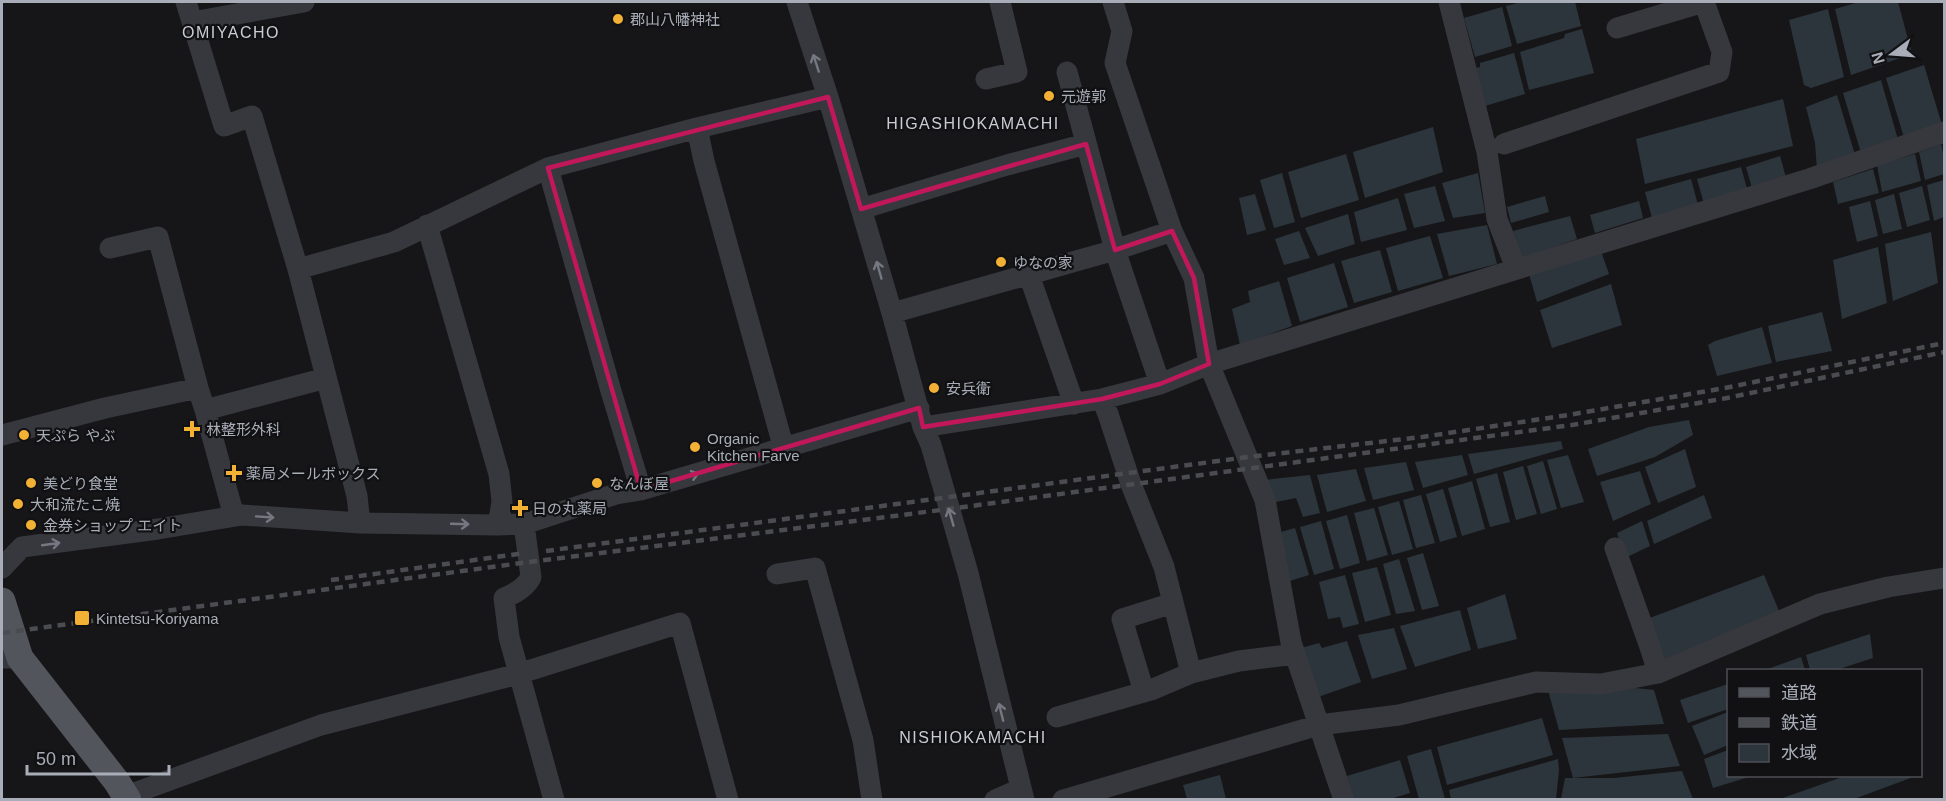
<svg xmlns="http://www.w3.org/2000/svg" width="1946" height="801" viewBox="0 0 1946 801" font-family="Arial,'Noto Sans JP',sans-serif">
<rect width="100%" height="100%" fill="#161618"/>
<path fill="#2c353c" d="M 1521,2 L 1575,2 L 1581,26 L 1517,44 L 1506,6 Z
M 1859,2 L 1898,2 L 1912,54 L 1851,75 L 1835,9 Z
M 1502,7 L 1512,46 L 1475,57 L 1464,18 Z
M 1828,9 L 1844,77 L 1811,88 L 1804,85 L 1789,20 Z
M 1582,29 L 1594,73 L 1529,90 L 1520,52 L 1564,38 L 1565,34 Z
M 1514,53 L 1525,94 L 1485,106 L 1476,68 L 1480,67 L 1480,63 Z
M 1924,65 L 1942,125 L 1905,141 L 1886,78 Z
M 1881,80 L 1899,143 L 1862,156 L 1843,93 Z
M 1837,95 L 1856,158 L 1817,170 L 1815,143 L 1806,107 Z
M 1783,99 L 1793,146 L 1645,184 L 1636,139 Z
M 1433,127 L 1443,172 L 1365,198 L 1353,152 Z
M 1941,144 L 1944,158 L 1944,174 L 1925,180 L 1919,152 Z
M 1346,154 L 1359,200 L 1301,218 L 1288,172 Z
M 1915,154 L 1921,181 L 1882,192 L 1877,165 Z
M 1780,156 L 1787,181 L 1753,192 L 1746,167 Z
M 1741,167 L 1748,192 L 1704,204 L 1697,179 Z
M 1873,169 L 1879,193 L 1838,204 L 1833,182 Z
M 1282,173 L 1295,222 L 1274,228 L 1260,180 Z
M 1478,173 L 1485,213 L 1453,218 L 1442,183 Z
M 1691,179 L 1698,205 L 1652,218 L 1645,192 Z
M 1944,180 L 1944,217 L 1934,221 L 1927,185 Z
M 1435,186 L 1445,221 L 1414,228 L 1404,194 Z
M 1922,186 L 1930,220 L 1907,227 L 1899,193 Z
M 1255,194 L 1266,230 L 1247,235 L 1239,198 Z
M 1894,194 L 1902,229 L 1883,234 L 1875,200 Z
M 1545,196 L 1549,212 L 1511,223 L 1507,207 Z
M 1398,198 L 1407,230 L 1361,242 L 1354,212 Z
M 1639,201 L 1643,218 L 1595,233 L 1590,215 Z
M 1870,201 L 1878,236 L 1857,242 L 1849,207 Z
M 1348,214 L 1355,244 L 1318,256 L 1305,228 Z
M 1570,216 L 1577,239 L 1522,258 L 1513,231 Z
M 1487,225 L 1497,264 L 1449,276 L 1437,234 Z
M 1299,231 L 1310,258 L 1284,265 L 1275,239 Z
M 1931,232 L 1938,283 L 1893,301 L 1885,244 Z
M 1430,236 L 1443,278 L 1398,291 L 1386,248 Z
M 1878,247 L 1887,303 L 1842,319 L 1833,260 Z
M 1600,248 L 1609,274 L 1537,302 L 1529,274 Z
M 1380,250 L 1392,292 L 1354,303 L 1341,261 Z
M 1334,263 L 1348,307 L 1300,322 L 1287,278 Z
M 1279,281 L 1292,326 L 1240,345 L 1232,309 L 1250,302 L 1248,291 Z
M 1611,284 L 1622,325 L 1552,348 L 1540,310 Z
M 1822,312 L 1832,351 L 1776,362 L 1768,326 Z
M 1762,327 L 1772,363 L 1717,376 L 1708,345 L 1715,341 Z
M 1689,420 L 1693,435 L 1655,457 L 1597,476 L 1588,449 L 1649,427 Z
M 1561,441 L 1563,449 L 1474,474 L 1468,454 Z
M 1685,449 L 1696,487 L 1658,503 L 1645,467 Z
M 1462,455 L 1468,475 L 1423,488 L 1415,462 Z
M 1568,455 L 1584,502 L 1561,508 L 1547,460 Z
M 1543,461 L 1557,509 L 1541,514 L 1527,466 Z
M 1406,462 L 1414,490 L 1373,500 L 1364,468 Z
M 1523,466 L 1537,514 L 1516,520 L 1503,472 Z
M 1356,469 L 1366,501 L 1327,512 L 1317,475 Z
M 1640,471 L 1651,504 L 1613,521 L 1600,482 Z
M 1497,473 L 1510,522 L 1490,527 L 1476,479 Z
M 1310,475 L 1320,513 L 1303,517 L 1296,498 L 1271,503 L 1264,480 Z
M 1472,481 L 1485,529 L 1462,536 L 1448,488 Z
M 1443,489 L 1457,537 L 1440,542 L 1426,494 Z
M 1421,495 L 1435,543 L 1416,548 L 1403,500 Z
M 1704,495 L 1712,518 L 1654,544 L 1647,521 Z
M 1399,501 L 1413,549 L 1392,555 L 1378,507 Z
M 1374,508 L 1388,555 L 1367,561 L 1354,513 Z
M 1347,515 L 1360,563 L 1340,569 L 1326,521 Z
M 1321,521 L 1334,569 L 1314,575 L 1300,527 Z
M 1642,521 L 1650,546 L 1625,558 L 1617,533 Z
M 1295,528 L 1309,575 L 1290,581 L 1277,533 Z
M 1423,553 L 1439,606 L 1422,610 L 1407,558 Z
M 1399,559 L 1415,611 L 1396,614 L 1383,564 Z
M 1377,567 L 1391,615 L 1365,622 L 1352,573 Z
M 1345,575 L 1359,624 L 1343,628 L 1340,617 L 1328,619 L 1319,582 Z
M 1764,575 L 1779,611 L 1662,660 L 1647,619 Z
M 1505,594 L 1517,639 L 1478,649 L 1467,608 Z
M 1460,610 L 1471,650 L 1415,667 L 1400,626 Z
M 1394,628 L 1407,669 L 1372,679 L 1358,635 Z
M 1870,634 L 1873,658 L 1836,670 L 1810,670 L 1806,655 Z
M 1347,641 L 1361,682 L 1318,697 L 1301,648 L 1319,643 L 1322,648 Z
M 1801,657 L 1805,670 L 1765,670 Z
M 1728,684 L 1728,709 L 1688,723 L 1680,700 Z
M 1635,688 L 1654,690 L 1664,724 L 1559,730 L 1548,690 Z
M 1728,712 L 1728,745 L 1704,755 L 1692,726 Z
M 1542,718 L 1553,755 L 1447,785 L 1437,747 Z
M 1668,734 L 1680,766 L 1573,778 L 1562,738 Z
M 1431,749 L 1445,799 L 1419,799 L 1407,756 Z
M 1728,750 L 1728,776 L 1752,776 L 1713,788 L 1704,759 Z
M 1558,759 L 1559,770 L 1556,799 L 1451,799 L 1449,790 Z
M 1400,760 L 1410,793 L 1390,799 L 1354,799 L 1347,776 Z
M 1682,771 L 1693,799 L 1561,799 L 1565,778 L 1614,778 Z
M 1220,775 L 1226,799 L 1187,799 L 1183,785 Z
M 1845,776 L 1916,776 L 1854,799 L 1780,799 Z"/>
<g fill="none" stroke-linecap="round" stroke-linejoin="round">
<path stroke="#37383d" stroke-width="21" d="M 186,2 L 224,126 L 252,116 L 298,269 L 357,496 L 360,523
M 797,2 L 828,97 L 892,313 L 923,427 L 931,445 L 968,573 L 1024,800
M 1113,2 L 1122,31 L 1115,63 L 1172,231 L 1194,278 L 1209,364 L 1265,500 L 1291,642 L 1344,800
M 1449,2 L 1487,152 L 1497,219 L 1516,268
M 192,22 L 304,2
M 1617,28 L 1704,2
M 1067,72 L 1115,250 L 1160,384
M 986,79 L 1017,72 L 1000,2
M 697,128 L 704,161 L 784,449
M 1504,144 L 1719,72 L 1722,52 L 1704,2
M 548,168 L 611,391 L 641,490
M 861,209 L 1007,165 L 1086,144
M 427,225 L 499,474 L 502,502 L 498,525
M 110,248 L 158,237 L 198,388
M 298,269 L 394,242 L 548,168 L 697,128 L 828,97
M 1029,275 L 1074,404
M 892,313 L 1115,250 L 1172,231
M 1102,399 L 1108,414 L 1131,484 L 1164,567 L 1191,673
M 205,410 L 234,516
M 923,427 L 1102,399 L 1160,384 L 1209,364 L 1809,179 L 1944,132
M 2,435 L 105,408 L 198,388 L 205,410 L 326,378
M 524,524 L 531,577 C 526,587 514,594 504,598 L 509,637 L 554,800
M 1615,548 L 1651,650 L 1658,673
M 2,568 L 22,547 L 158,529 L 242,515 L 360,523 L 498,525 L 524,524 L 616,494 L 641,490 L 919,408
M 777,574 L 815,568 L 863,740 L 872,800
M 2,658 L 20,658
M 1144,692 L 1122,619 L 1173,603
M 1057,717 L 1151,690 L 1191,673 L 1239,661 L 1295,654
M 126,796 L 321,725 L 518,674 L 680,623 L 728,800
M 995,800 L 1020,789
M 1063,800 L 1319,725 L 1399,715 L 1536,682 L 1601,684 L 1658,673 L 1820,604 L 1888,587 L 1944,578"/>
<path stroke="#53555c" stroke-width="27" d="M 2,601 L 20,658 L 117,782 L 128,800"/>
<path stroke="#4a4c52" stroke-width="4.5" stroke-dasharray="8 6" stroke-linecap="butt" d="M 546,551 L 1248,457 L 1422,437 L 1568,415 L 1725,388 L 1944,343
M 331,580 L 525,553
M 2,633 L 529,562 L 949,509 L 1572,425 L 1727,398 L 1944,352"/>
</g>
<defs><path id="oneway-shaft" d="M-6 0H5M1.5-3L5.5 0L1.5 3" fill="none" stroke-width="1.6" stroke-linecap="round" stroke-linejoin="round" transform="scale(1.5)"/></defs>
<g stroke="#757881">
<use href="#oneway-shaft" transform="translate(816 63) rotate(-108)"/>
<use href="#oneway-shaft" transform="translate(879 270) rotate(-106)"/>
<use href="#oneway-shaft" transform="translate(690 476) rotate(-16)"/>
<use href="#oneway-shaft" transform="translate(265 517) rotate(4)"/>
<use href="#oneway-shaft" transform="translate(951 517) rotate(-106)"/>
<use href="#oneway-shaft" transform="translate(460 524) rotate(2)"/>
<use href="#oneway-shaft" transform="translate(51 544) rotate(-8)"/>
<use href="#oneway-shaft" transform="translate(1001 712) rotate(-104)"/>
</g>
<path fill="none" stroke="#c2185b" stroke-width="4.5" stroke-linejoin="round" d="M 828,97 L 861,209 L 1086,144 L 1115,250 L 1172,231 L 1194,278 L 1209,364 L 1160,384 L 1102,399 L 923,427 L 919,408 L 641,490 L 548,168 Z"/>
<g fill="#f2b134" stroke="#111113" stroke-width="2">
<circle cx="618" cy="19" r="6"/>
<circle cx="1049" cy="96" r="6"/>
<circle cx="1001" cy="262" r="6"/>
<circle cx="934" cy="388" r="6"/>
<path d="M189 420h6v6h6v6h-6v6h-6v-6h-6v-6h6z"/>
<circle cx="24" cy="435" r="6"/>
<circle cx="695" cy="447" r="6"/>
<path d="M231 464h6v6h6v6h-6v6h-6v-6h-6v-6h6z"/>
<circle cx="31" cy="483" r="6"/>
<circle cx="597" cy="483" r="6"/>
<circle cx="18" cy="504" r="6"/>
<path d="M517 499h6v6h6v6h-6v6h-6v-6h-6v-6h6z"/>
<circle cx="31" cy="525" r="6"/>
<rect x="74" y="610" width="16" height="16" rx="3"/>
</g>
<g text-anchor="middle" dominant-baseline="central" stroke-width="4.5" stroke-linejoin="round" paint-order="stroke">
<g font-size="15" fill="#a8adb8" stroke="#111113" text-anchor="start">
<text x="630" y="19">郡山八幡神社</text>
<text x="1061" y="96">元遊郭</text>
<text x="1013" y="262">ゆなの家</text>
<text x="946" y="388">安兵衛</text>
<text x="206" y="429">林整形外科</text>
<text x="36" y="435">天ぷら やぶ</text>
<text x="707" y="438">Organic<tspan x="707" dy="17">Kitchen Farve</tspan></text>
<text x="246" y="473">薬局メールボックス</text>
<text x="43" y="483">美どり食堂</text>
<text x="609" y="483">なんぼ屋</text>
<text x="30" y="504">大和流たこ焼</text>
<text x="532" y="508">日の丸薬局</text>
<text x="43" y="525">金券ショップ エイト</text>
<text x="96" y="618">Kintetsu-Koriyama</text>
</g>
<g font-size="16" letter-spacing="1.5" fill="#c9ccd4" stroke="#111113">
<text x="231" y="32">OMIYACHO</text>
<text x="973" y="123">HIGASHIOKAMACHI</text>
<text x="973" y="737">NISHIOKAMACHI</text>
</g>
</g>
<rect width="1946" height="801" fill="none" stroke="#a8adb8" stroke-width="6"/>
<rect x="1727" y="669" width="195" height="108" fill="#111113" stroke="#4d4f55" stroke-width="1.5"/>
<rect x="1739" y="688" width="30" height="9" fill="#53555c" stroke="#4d4f55" stroke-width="1.5"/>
<text x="1781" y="699" font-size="18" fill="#a8adb8">道路</text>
<rect x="1739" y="718" width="30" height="9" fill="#4a4c52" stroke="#4d4f55" stroke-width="1.5"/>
<text x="1781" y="729" font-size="18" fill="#a8adb8">鉄道</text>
<rect x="1739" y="744" width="30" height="18" fill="#2c353c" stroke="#4d4f55" stroke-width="1.5"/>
<text x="1781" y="759" font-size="18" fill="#a8adb8">水域</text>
<g transform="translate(1892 54) rotate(254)" stroke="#111113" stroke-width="4.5" paint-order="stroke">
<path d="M0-4.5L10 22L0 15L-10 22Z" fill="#a8adb8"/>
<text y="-9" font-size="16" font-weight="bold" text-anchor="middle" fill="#a8adb8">N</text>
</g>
<path d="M27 765v9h142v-9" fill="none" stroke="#a8adb8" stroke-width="3"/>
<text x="36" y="765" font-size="18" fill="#a8adb8" stroke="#111113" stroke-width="4.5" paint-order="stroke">50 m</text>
</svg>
